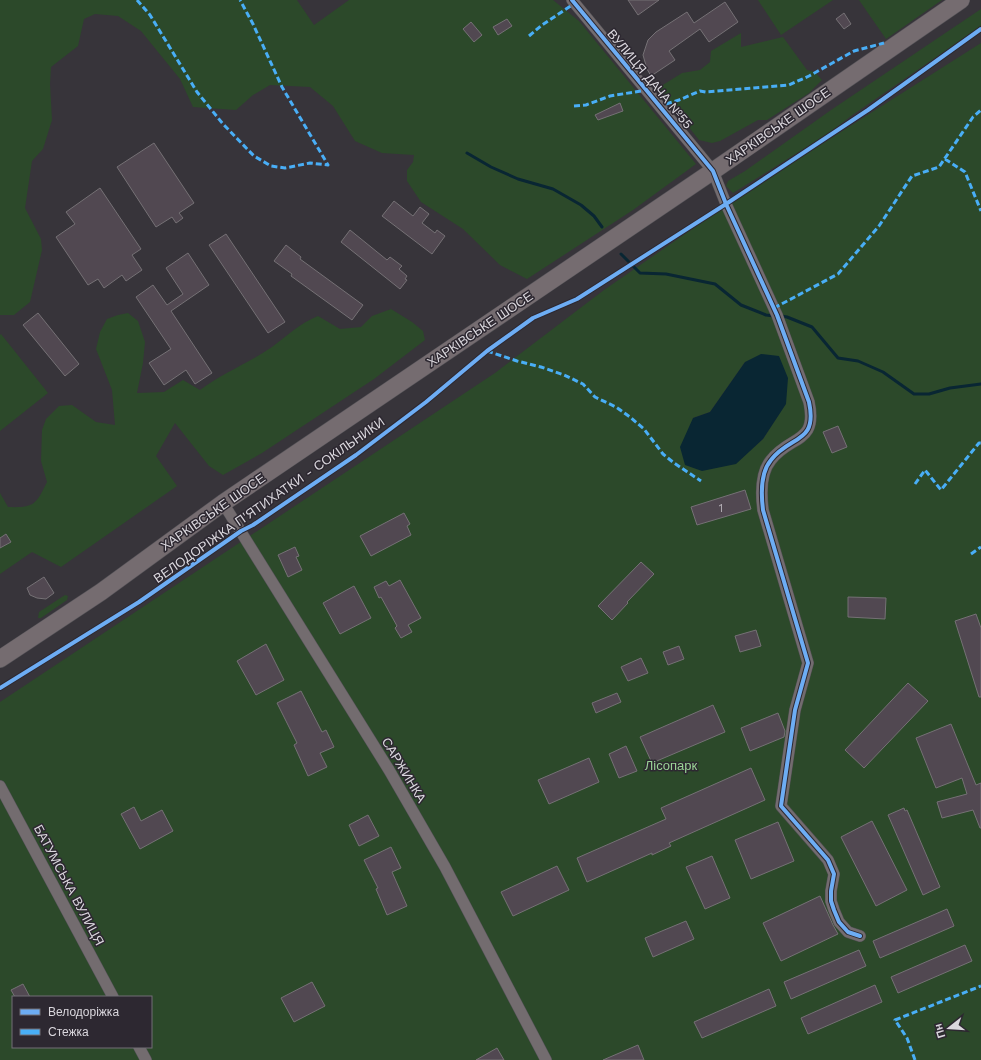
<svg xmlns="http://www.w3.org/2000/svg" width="981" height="1060" viewBox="0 0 981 1060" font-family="'Work Sans',sans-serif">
<rect width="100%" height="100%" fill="#37343a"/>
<path fill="#2c492a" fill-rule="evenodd" d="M 0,0 L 297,0 L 314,25 L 349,0 L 553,0 L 579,21 L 696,164 L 633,210 L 527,279 L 500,265 L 463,229 L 421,202 L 407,181 L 407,170 L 413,162 L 414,155 L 382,153 L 355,141 L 333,106 L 310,87 L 270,85 L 253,95 L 236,110 L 193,107 L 180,79 L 141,31 L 118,16 L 95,14 L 84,19 L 78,46 L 51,67 L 50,84 L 52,120 L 43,149 L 32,161 L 25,208 L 41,239 L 42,250 L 30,302 L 14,315 L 0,315 Z
M 758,0 L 833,0 L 781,35 Z
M 859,0 L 942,0 L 886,39 Z
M 981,9 L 981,26 L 851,116 L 829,133 L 733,193 L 726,186 L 728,181 L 745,171 L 831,110 Z
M 741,33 L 741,47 L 783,37 L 807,70 L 815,72 L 822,80 L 809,93 L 767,120 L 758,120 L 720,141 L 712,143 L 699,140 L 658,88 L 682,73 L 700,70 L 710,62 L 711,51 Z
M 981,43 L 981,1060 L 0,1060 L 0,702 L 495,373 L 604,290 L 740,196 ZM 745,362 L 786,403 L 763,439 L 736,463 L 693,418 L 710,412 ZM 13,997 L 151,997 L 151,1047 L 13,1047 Z
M 391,309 L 412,322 L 423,331 L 425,340 L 374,379 L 262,453 L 223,475 L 209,466 L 175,423 L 156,456 L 177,486 L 61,567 L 32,552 L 0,574 L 0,493 L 8,507 C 35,508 36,504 47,482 L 41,461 L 42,430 L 46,419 L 59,406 L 72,405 L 96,422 L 115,425 L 112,390 L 96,349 L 100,332 L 107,319 L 118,315 L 128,313 L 138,321 L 145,342 L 143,363 L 137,393 L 164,392 L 183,380 L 200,390 C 223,373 249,363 272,347 C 287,336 300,323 318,316 L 340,329 L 361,327 L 372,316 Z
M 1,334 L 48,393 L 0,431 L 0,335 Z
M 65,595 L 68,596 L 67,600 L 41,618 L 38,618 L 39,612 Z"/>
<path fill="#092633" d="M 761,354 L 779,356 L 788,378 L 786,404 L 763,439 L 736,464 L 702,471 L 685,465 L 680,447 L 693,418 L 710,412 L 745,362 Z"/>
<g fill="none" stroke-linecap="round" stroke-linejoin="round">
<path stroke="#092633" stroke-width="3" d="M 467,153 L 491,167 L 518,179 L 553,189 L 581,205 L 594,216 L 602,227
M 621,254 L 640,273 L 666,274 L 715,284 L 741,305 L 766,315 L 774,316
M 781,316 L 787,317 L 812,327 L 838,358 L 858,361 L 883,372 L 914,394 L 929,394 L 950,388 L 981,384"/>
</g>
<path fill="#514851" stroke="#757175" d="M 628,0 L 659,0 L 638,15 Z
M 725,2 L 738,22 L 709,42 L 700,29 L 669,51 L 675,60 L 651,76 L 647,69 L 643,55 L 648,40 L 656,32 L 687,12 L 694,23 Z
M 844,13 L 851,24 L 844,29 L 836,19 Z
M 507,19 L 512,26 L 498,35 L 493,27 Z
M 471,22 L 482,35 L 474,42 L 463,29 Z
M 620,103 L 623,111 L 598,120 L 595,115 Z
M 154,143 L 194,203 L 179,213 L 183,218 L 179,221 L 176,223 L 172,217 L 156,227 L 117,167 Z
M 100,188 L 141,249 L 132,255 L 142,270 L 126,281 L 122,275 L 104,288 L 98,279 L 88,285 L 56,237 L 75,224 L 66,212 Z
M 394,201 L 413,216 L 420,207 L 429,214 L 422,223 L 435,233 L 437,230 L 445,236 L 432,254 L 382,216 Z
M 350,230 L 387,260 L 390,257 L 402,266 L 399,269 L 407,276 L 405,279 L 407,280 L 400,289 L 341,242 Z
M 226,234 L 285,322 L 268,333 L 209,245 Z
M 286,245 L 301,257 L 300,259 L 363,305 L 352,320 L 291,276 L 292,274 L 274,261 Z
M 188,253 L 209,285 L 171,311 L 212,373 L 195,384 L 186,370 L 164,385 L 149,363 L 171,349 L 136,297 L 153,285 L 167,305 L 183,294 L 166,268 Z
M 38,313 L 79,364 L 65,376 L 23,325 Z
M 838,426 L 847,447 L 832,453 L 823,432 Z
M 745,490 L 751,509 L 697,525 L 691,507 Z
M 404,513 L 410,524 L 407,526 L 411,535 L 371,556 L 360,536 Z
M 6,534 L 11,542 L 0,548 L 0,538 Z
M 295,547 L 299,556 L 296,557 L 302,570 L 288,577 L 278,555 Z
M 641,562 L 654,574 L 627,602 L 628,603 L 612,620 L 598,606 Z
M 44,577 L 54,593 L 46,599 L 37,598 L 30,595 L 27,588 Z
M 400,580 L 421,618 L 408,625 L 412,632 L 401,638 L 395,628 L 397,626 L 381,597 L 379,598 L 374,587 L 386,581 L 389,586 Z
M 354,586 L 371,618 L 340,634 L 323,603 Z
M 848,597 L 886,598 L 885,619 L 848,617 Z
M 976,614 L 981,628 L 981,697 L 979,697 L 955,621 Z
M 756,630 L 761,646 L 740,652 L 735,636 Z
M 266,644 L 284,680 L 256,695 L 237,661 Z
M 679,646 L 684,659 L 668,665 L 663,652 Z
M 641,658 L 648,673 L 628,681 L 621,667 Z
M 908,683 L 928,701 L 864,768 L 845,750 Z
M 301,691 L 322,732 L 326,730 L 334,747 L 320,753 L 327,767 L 308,776 L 294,745 L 297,743 L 277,703 Z
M 617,693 L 621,702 L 596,713 L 592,703 Z
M 713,705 L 725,732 L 652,763 L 640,737 Z
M 778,713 L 785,731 L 784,737 L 750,751 L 741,728 Z
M 951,724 L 976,785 L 981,783 L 981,828 L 980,828 L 973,810 L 942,818 L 937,802 L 967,794 L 962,778 L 936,788 L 916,738 Z
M 626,746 L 637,771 L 619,778 L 609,754 Z
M 589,758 L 599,782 L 549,804 L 538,780 Z
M 751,768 L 765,800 L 669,843 L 671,846 L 652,855 L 652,853 L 587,882 L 577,858 L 666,819 L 661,808 Z
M 134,807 L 141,821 L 162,810 L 173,831 L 140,849 L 121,814 Z
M 904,808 L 905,811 L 907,810 L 940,887 L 923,895 L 888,815 Z
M 368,815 L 379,836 L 359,846 L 349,825 Z
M 872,821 L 907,890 L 876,906 L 841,837 Z
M 778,822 L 794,861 L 751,879 L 735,840 Z
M 391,847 L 401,868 L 392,872 L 407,906 L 387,915 L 376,889 L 378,888 L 364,860 Z
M 712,856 L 730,898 L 705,909 L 686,867 Z
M 557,866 L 569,890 L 513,916 L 501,892 Z
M 820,896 L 833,925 L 838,934 L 781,961 L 763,923 Z
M 947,909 L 954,926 L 880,958 L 873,941 Z
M 686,921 L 694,939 L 653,957 L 645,938 Z
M 965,945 L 972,961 L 898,993 L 891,977 Z
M 859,950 L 866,966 L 791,999 L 784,982 Z
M 312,982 L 325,1006 L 294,1022 L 281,998 Z
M 23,984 L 30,997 L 15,997 L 11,990 Z
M 875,985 L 882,1002 L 808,1034 L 801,1018 Z
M 769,989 L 776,1006 L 702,1038 L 694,1022 Z
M 638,1045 L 644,1060 L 603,1060 Z
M 497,1048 L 504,1060 L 476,1060 Z"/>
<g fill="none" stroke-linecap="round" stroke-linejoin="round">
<g stroke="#545257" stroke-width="12">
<path id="street" d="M 572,0 L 713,171 L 726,204 L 777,315 L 809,402 C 818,444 790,435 771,460 C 760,473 761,494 763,510 L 808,663 L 795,710 L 781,806 L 828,860 L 834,874 L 831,891 L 831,901 L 834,910 L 839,922 L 848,932 L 860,936
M 223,503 L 389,770 L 445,867 L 546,1060
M 0,786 L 113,997
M 139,1047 L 146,1060"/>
</g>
<g stroke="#545257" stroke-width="18">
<path id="primary" d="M 0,659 L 101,592 L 223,503 L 713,171 L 961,0"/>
</g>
<use href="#street" stroke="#736c6f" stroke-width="11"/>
<use href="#primary" stroke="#756c70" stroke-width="17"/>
<path stroke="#49aef6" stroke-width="3" stroke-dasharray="6 3" stroke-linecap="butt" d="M 137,0 L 150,15 L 197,92 L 223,124 L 254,156 L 271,166 L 285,168 L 310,163 L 328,165 L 282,87 L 253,24 L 240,0
M 529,36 L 542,25 L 575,3
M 666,104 L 679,100 L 700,91 L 706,92 L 789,85 L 809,76 L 854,51 L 884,43
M 574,106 L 586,105 L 610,96 L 647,90
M 945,159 L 965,172 L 981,211
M 774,308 L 838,274 L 879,226 L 912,176 L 939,167 L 973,117 L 981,110
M 487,351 L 517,361 L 541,367 L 564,375 L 583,384 L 595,397 L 616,407 L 630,417 L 644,429 L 663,454 L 674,463 L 701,481
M 915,484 L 925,470 L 941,490 L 979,443 L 981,443
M 971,554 L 981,547
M 915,1060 L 907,1038 L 895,1020 L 981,986"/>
<g stroke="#2d2831" stroke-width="6">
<path id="cycleway" d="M 572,0 L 713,171 L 726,204 L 777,315 L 809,402 C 818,444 790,435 771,460 C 760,473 761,494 763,510 L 808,663 L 795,710 L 781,806 L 828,860 L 834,874 L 831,891 L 831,901 L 834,910 L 839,922 L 848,932 L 860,936
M 0,688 L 139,602 L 241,531 L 253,525 L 356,455 L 426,402 L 487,351 L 533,318 L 577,299 L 726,204 L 868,110 L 981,29"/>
</g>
<use href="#cycleway" stroke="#6dadf4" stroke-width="4"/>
</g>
<g text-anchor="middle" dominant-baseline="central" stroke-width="3" stroke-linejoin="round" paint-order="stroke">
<g font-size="11" fill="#b8b3ba">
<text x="721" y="508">1</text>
</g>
<g font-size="13" fill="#dad7dd" stroke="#2d2831">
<text transform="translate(650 79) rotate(50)">ВУЛИЦЯ ДАЧА №55</text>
<text transform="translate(778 126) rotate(-35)">ХАРКІВСЬКЕ ШОСЕ</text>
<text transform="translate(480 329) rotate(-34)">ХАРКІВСЬКЕ ШОСЕ</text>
<text transform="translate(269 500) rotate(-35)">ВЕЛОДОРІЖКА П'ЯТИХАТКИ - СОКІЛЬНИКИ</text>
<text transform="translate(213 512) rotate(-35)">ХАРКІВСЬКЕ ШОСЕ</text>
<text transform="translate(404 770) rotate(59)">САРЖИНКА</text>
<text transform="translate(69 885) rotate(62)">БАТУМСЬКА ВУЛИЦЯ</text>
</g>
<g font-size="13" fill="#99d295" stroke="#2d2831">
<text x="671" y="765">Лісопарк</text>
</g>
</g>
<rect x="12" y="996" width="140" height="52" fill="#2d2831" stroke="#726e76"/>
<rect x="20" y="1009" width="20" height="6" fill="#6dadf4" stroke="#726e76"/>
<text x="48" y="1016" font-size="12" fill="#dad7dd">Велодоріжка</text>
<rect x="20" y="1029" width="20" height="6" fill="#49aef6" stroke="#726e76"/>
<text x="48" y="1036" font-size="12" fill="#dad7dd">Стежка</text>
<g transform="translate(949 1028) rotate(253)" stroke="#2d2831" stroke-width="3" paint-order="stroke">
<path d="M0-3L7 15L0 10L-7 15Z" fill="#dad7dd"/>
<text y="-6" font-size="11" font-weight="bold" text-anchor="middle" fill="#dad7dd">Пн</text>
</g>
</svg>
